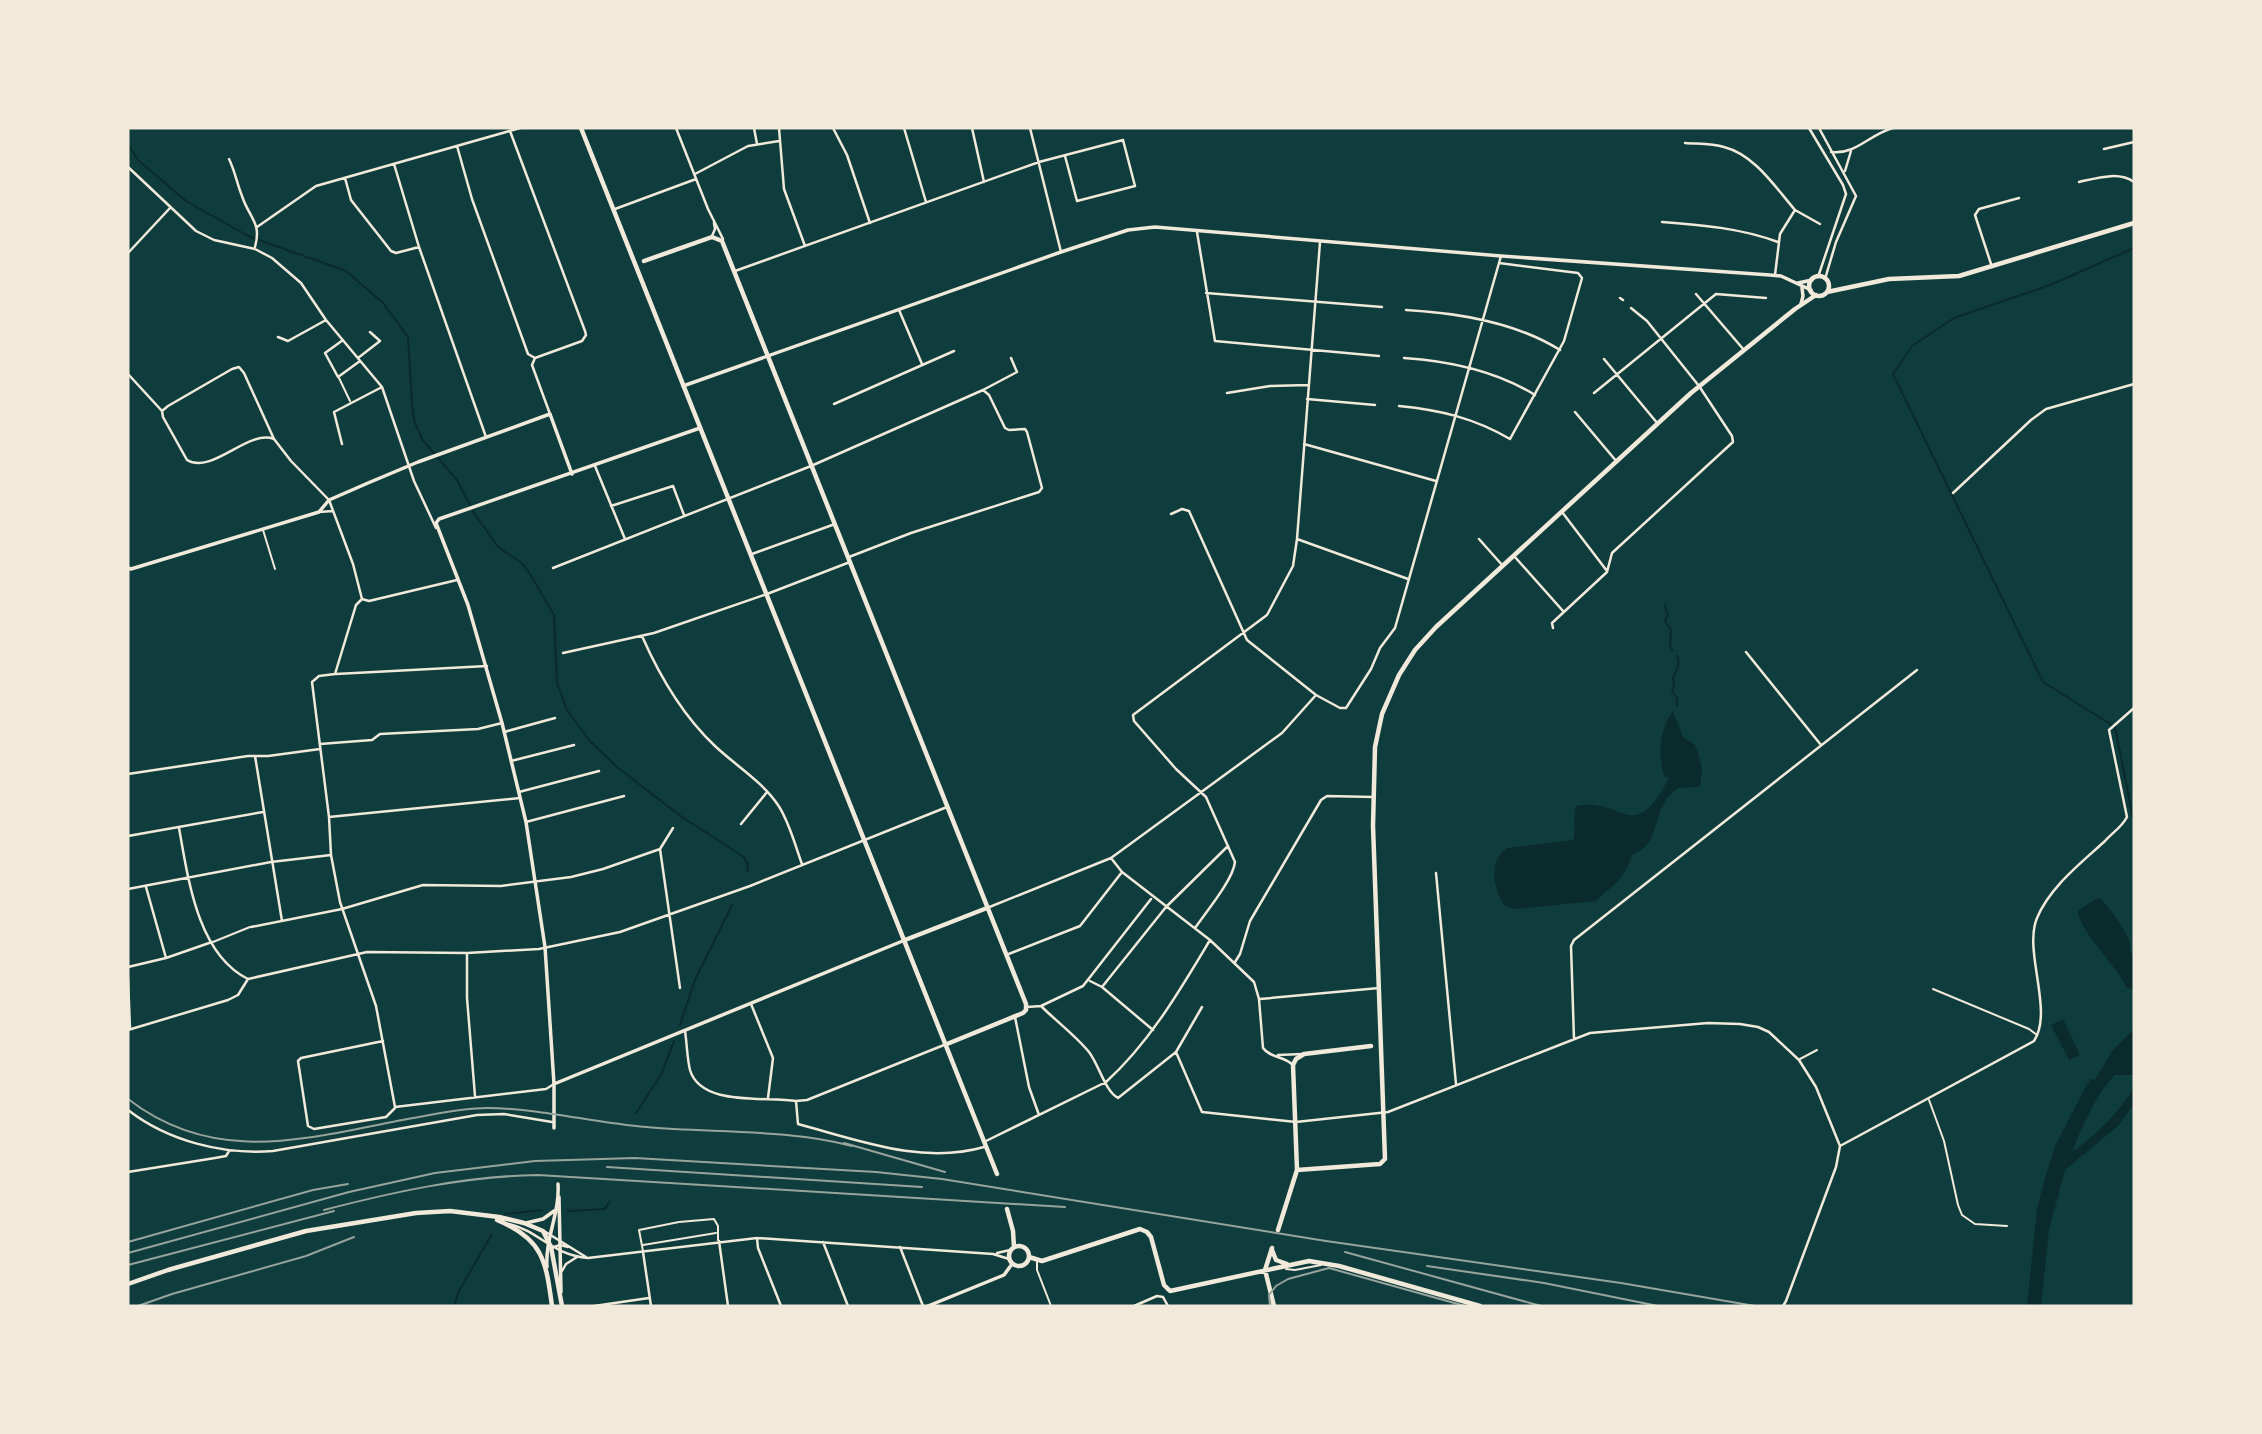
<svg xmlns="http://www.w3.org/2000/svg" width="2262" height="1434" viewBox="0 0 2262 1434" font-family="Roboto,sans-serif">
<rect width="100%" height="100%" fill="#0f3d3e"/>
<path fill="#0a2a2b" d="M 1673,711 L 1683,737 L 1695,745 L 1699,755 L 1702,770 L 1700,787 L 1678,788 C 1673,793 1666,798 1663,805 C 1654,824 1656,846 1632,855 L 1627,868 L 1619,880 L 1596,901 L 1516,909 L 1505,906 C 1493,890 1488,860 1507,848 L 1573,840 C 1577,829 1572,817 1576,806 C 1624,796 1632,848 1669,778 L 1664,776 C 1658,751 1659,732 1673,711 Z
M 2099,897 C 2108,905 2125,929 2129,941 C 2131,948 2129,951 2134,957 L 2134,990 L 2126,987 C 2118,967 2079,931 2078,911 Z
M 2063,1019 L 2080,1055 L 2069,1060 L 2051,1025 Z
M 2134,1029 L 2134,1075 L 2115,1075 C 2096,1094 2082,1127 2072,1152 C 2091,1140 2125,1107 2134,1086 L 2134,1104 L 2119,1125 L 2065,1170 L 2049,1230 L 2041,1306 L 2027,1306 L 2037,1209 L 2043,1185 L 2055,1146 L 2087,1084 L 2091,1079 L 2095,1080 L 2112,1051 Z"/>
<g fill="none" stroke-linecap="round" stroke-linejoin="round">
<path stroke="#0a2a2b" stroke-width="2" d="M 128,144 L 138,160 L 186,201 L 248,236 L 346,271 L 383,303 L 408,337 L 412,403 L 414,420 L 422,439 L 457,480 L 474,513 L 499,548 L 522,563 L 530,574 L 554,615 L 557,683 L 567,710 L 589,740 L 617,767 L 682,817 L 744,857 L 748,864 L 747,872
M 2134,248 L 2050,285 L 1954,318 L 1912,346 L 1893,374 L 2043,682 L 2115,727 L 2134,823
M 1666,605 L 1665,607 L 1668,615 L 1665,621 L 1671,630 L 1670,645 L 1672,651
M 1677,706 L 1677,698 L 1672,691 L 1674,686 L 1673,678 C 1676,671 1681,663 1677,656
M 680,1025 L 695,980 L 732,905
M 636,1113 L 661,1075 L 674,1041
M 568,1211 L 605,1209 L 609,1202
M 505,1214 L 542,1210
M 454,1306 L 459,1291 L 492,1234"/>
<path stroke="#f1e9da" stroke-width="2" d="M 339,378 L 350,401
M 263,530 L 275,569
M 1933,989 L 2029,1029 L 2037,1035
M 1800,1059 L 1817,1050
M 1929,1100 L 1944,1141 L 1958,1205 L 1962,1215 L 1975,1224 L 2007,1226
M 643,1245 L 716,1233
M 643,1251 L 639,1230 L 679,1222 L 714,1219 L 718,1226 L 718,1240
M 1286,1269 L 1295,1270 L 1321,1265"/>
<path stroke="#f1e9da" stroke-width="2" d="M 213,942 L 250,927
M 1037,1262 L 1037,1270 L 1051,1306"/>
<path stroke="#f1e9da" stroke-width="2.5" d="M 676,128 L 708,209 L 723,239
M 754,128 L 757,144
M 779,128 L 784,189 L 805,246
M 833,128 L 847,155 L 870,223
M 904,128 L 926,202
M 972,128 L 984,182
M 1030,128 L 1061,252
M 1809,128 L 1843,185 L 1846,194 L 1818,277
M 1819,128 L 1856,196 L 1836,242 L 1825,279
M 510,131 L 585,331 L 586,335 L 582,341 L 535,358
M 1685,143 C 1698,144 1712,143 1724,147 C 1755,155 1775,187 1795,210 L 1780,234 L 1775,275
M 457,146 L 472,199 L 528,354 L 535,358
M 2104,149 L 2134,142
M 1831,152 C 1856,155 1868,135 1893,128
M 229,159 C 235,171 237,184 242,196 C 249,218 262,222 255,247
M 394,164 L 419,247 L 486,437
M 128,167 L 196,231 L 214,240 L 255,249 L 272,258 L 301,283 L 326,320 L 382,387 L 414,481 L 436,528
M 1845,171 L 1851,151
M 695,174 L 748,146 L 779,141
M 345,178 L 351,200 L 391,251 L 396,253 L 419,247
M 2079,182 C 2097,178 2119,171 2134,182
M 615,209 L 696,179
M 1795,210 L 1820,224
M 1662,222 C 1702,225 1740,228 1778,242
M 257,227 L 316,186 L 520,128
M 1197,232 L 1215,341 L 1379,356
M 712,236 L 715,229 L 714,223
M 128,253 L 170,208
M 1992,267 L 1975,215 L 1979,209 L 2019,198
M 735,271 L 1039,162 L 1123,140 L 1135,186 L 1077,201 L 1065,156
M 1206,293 L 1382,307
M 1696,294 L 1744,350
M 1620,298 L 1623,300
M 899,310 L 922,364
M 1406,310 C 1459,313 1515,322 1560,350
M 278,337 L 288,341 L 326,320
M 343,340 L 325,353 L 338,377 L 360,361
M 358,358 L 380,341 L 370,332
M 535,358 L 532,365 L 550,414
M 1404,358 C 1450,361 1496,371 1535,395
M 1604,359 L 1658,424
M 128,374 L 162,411
M 1227,393 L 1270,386 L 1308,385
M 1594,393 L 1716,294 L 1766,298
M 1307,399 L 1375,405
M 834,404 L 954,351
M 1399,406 C 1440,410 1474,418 1510,439 L 1564,341 L 1582,278 L 1578,273 L 1499,263
M 1575,412 L 1617,462
M 274,439 C 248,429 212,475 187,460 L 163,417 L 162,411 L 168,406 L 232,369 L 239,367 L 244,373 L 274,439 L 291,461 L 329,500 L 353,564 L 362,599
M 342,444 L 334,412 L 382,387
M 1304,444 L 1436,481
M 595,466 L 625,539
M 1953,493 L 2031,420 L 2046,409 L 2134,384
M 611,506 L 673,486 L 684,515
M 319,512 L 333,511
M 1562,512 L 1607,571
M 1171,514 L 1182,509 L 1189,511 L 1247,640 L 1316,695 L 1340,708 L 1346,708 L 1371,669 L 1380,648 L 1395,628 L 1501,256
M 1297,539 L 1408,579
M 1479,539 L 1503,566
M 752,554 L 835,524
M 1514,556 L 1563,611
M 849,557 L 911,533 L 1039,492 L 1042,488 L 1027,432 L 1025,429 L 1009,430 L 1005,428 L 989,395 L 983,390
M 553,568 L 811,466 L 983,390 L 1017,372 L 1011,358
M 362,599 L 356,605 L 335,674 L 319,676 L 312,682 L 329,817 L 331,855 L 340,902 L 376,1006 L 395,1107
M 362,599 L 369,601 L 457,580
M 1553,628 L 1552,623 L 1607,572 L 1612,553 L 1733,442 L 1732,436 L 1699,386 L 1647,321 L 1631,308
M 642,636 C 660,677 682,715 715,746 C 735,765 763,782 778,805 C 789,821 795,845 802,864
M 1746,652 L 1821,745
M 563,653 L 654,633 L 767,594 L 850,562
M 336,674 L 487,666
M 504,732 L 555,718
M 320,744 L 372,740 L 380,734 L 478,729 L 502,723
M 255,756 L 282,921
M 511,761 L 574,745
M 128,774 L 248,756 L 268,756 L 320,749
M 519,792 L 599,771
M 329,817 L 520,798
M 526,822 L 624,796
M 741,824 L 767,792
M 179,828 C 188,877 197,954 248,979
M 673,828 L 660,849 L 680,988
M 128,836 L 263,812
M 1111,858 L 1122,872 L 1210,940 L 1254,982 L 1259,999 L 1263,1048 C 1270,1058 1284,1056 1293,1065
M 1436,873 L 1456,1084
M 146,887 L 166,958
M 128,889 L 271,862 L 331,855
M 987,908 L 1111,858 L 1282,733 L 1316,695
M 251,927 L 342,909 L 423,885 L 501,886 L 571,877 L 603,869 L 660,849
M 1195,928 C 1206,912 1233,880 1235,862 L 1206,797 L 1176,769 L 1134,721 L 1133,715 L 1267,615 L 1293,566 L 1297,539 L 1320,242
M 467,953 L 467,998 L 475,1096
M 1006,955 L 1080,926 L 1122,872
M 1235,962 L 1240,954 L 1250,921 L 1321,800 L 1327,796 L 1373,797
M 128,967 L 166,958 L 212,942
M 128,978 L 130,1029
M 1090,981 L 1102,987 L 1153,1030
M 1102,987 L 1166,907 L 1228,846
M 1260,999 L 1379,988
M 751,1004 L 773,1058 L 768,1098
M 1041,1006 C 1056,1021 1075,1035 1089,1052 C 1099,1065 1105,1091 1118,1098 L 1176,1052 L 1202,1007
M 1027,1007 L 1041,1006 L 1083,986 L 1151,899
M 1015,1017 L 1029,1087 L 1039,1115
M 128,1030 L 228,1000 L 238,995 L 248,979 L 367,952 L 467,953 L 539,949 L 620,932 L 750,886 L 947,807
M 685,1031 C 687,1044 687,1058 690,1070 C 701,1107 766,1096 796,1101 L 807,1100 L 944,1045
M 1574,1039 L 1571,946 L 1574,940 L 1917,670
M 383,1041 L 301,1058 L 298,1061 L 308,1126 L 314,1129 L 386,1117 L 395,1108
M 1176,1052 L 1202,1112 L 1296,1122 L 1388,1112 L 1590,1033 L 1708,1023 L 1740,1024 L 1758,1027 L 1769,1032 L 1799,1060 L 1816,1087 L 1840,1146 L 1836,1167 L 1786,1301 L 1783,1306
M 1278,1055 L 1303,1054
M 796,1101 L 798,1124 C 858,1140 922,1165 984,1147
M 395,1107 L 546,1089 L 554,1084
M 128,1110 C 168,1141 223,1155 273,1151 L 477,1115 L 504,1114 L 552,1122
M 986,1141 L 1106,1082 C 1150,1042 1180,990 1210,940
M 1840,1146 L 2034,1041 C 2054,1011 2023,951 2037,918 C 2050,887 2080,864 2105,841 C 2112,833 2122,827 2127,817 L 2109,730 L 2134,708
M 128,1172 L 215,1158 L 226,1156 L 229,1151
M 509,1224 C 539,1231 552,1255 588,1258 L 757,1238 L 993,1254 L 1009,1259
M 544,1231 L 586,1257
M 757,1238 L 758,1248 L 781,1306
M 719,1241 L 728,1306
M 823,1242 L 848,1306
M 900,1247 L 923,1306
M 551,1248 L 560,1245 L 568,1247
M 643,1252 L 651,1306
M 997,1253 L 1010,1250
M 562,1271 L 566,1264 L 577,1257
M 1163,1297 L 1168,1306
M 594,1306 L 649,1298
M 1134,1306 L 1157,1296 L 1163,1297"/>
<path stroke="#f1e9da" stroke-width="3.5" d="M 1798,283 L 1812,280
M 1801,304 L 1803,296 L 1802,288
M 683,386 L 1061,252 L 1128,230 L 1155,227 L 1501,256 L 1770,275 L 1781,276 L 1811,290
M 128,568 L 131,569 L 319,512 L 329,500 L 368,483 L 418,462 L 550,414 L 572,474
M 554,1084 L 905,940
M 554,1128 L 554,1084 L 545,947 L 526,822 L 502,723 L 468,605 L 436,523 L 439,519 L 700,428
M 559,1197 L 561,1292
M 526,1223 L 543,1219 L 554,1211
M 547,1267 C 545,1238 560,1213 558,1184
M 928,1306 L 1004,1275 L 1012,1264"/>
<path stroke="#f1e9da" stroke-width="4.5" d="M 581,128 L 997,1174
M 644,261 L 712,237 L 722,241 L 1026,1004 L 1026,1010 L 1023,1013 L 947,1044
M1809 286a10 10 0 1 1 20 0a10 10 0 1 1-20 0Z
M 1827,292 L 1889,279 L 1959,276 L 2134,223
M 905,940 L 987,908
M 1297,1170 L 1380,1164 L 1385,1159 L 1373,826 L 1375,747 L 1382,714 L 1399,675 L 1415,650 L 1436,627 L 1691,393 L 1795,309 L 1816,295
M 1007,1209 L 1013,1231 L 1014,1247
M 497,1220 C 543,1239 546,1261 552,1306
M 1278,1230 L 1297,1170 L 1293,1065 L 1296,1059 L 1304,1054 L 1371,1046
M1009 1256a10 10 0 1 1 20 0a10 10 0 1 1-20 0Z
M 1272,1248 L 1265,1270 L 1274,1306
M 1272,1250 L 1276,1260 L 1287,1264
M 1029,1257 L 1042,1261 L 1140,1229 L 1147,1232 L 1151,1237 L 1164,1285 L 1170,1291 L 1309,1261 L 1339,1266 L 1480,1306
M 128,1284 L 168,1270 L 306,1231 L 416,1213 L 450,1211 L 499,1217 L 524,1223 L 543,1231 L 551,1247 L 562,1306"/>
<path stroke="#97a49c" stroke-width="2" d="M 1270,1306 L 1269,1295 L 1276,1286 L 1288,1279 L 1329,1268 L 1465,1306"/>
<path stroke="#97a49c" stroke-width="2" d="M 128,1099 C 220,1170 315,1135 419,1117 C 441,1113 464,1108 487,1108 C 539,1108 594,1123 646,1127 C 712,1133 788,1129 852,1146
M 844,1143 L 945,1172
M 607,1167 L 922,1187
M 324,1210 C 393,1192 466,1176 538,1175 L 1065,1207
M 128,1242 L 313,1190 L 348,1184
M 1345,1252 L 1541,1306
M 128,1253 L 349,1192 L 435,1173 L 535,1161 L 635,1158 L 876,1172 L 942,1179 L 1326,1241 L 1621,1283 L 1755,1306
M 128,1265 L 334,1211
M 1427,1266 L 1544,1283 L 1658,1306
M 138,1306 L 172,1294 L 306,1256 L 354,1237"/>
</g>
<rect width="2262" height="1434" fill="none" stroke="#f1e9da" stroke-width="259"/>
</svg>
